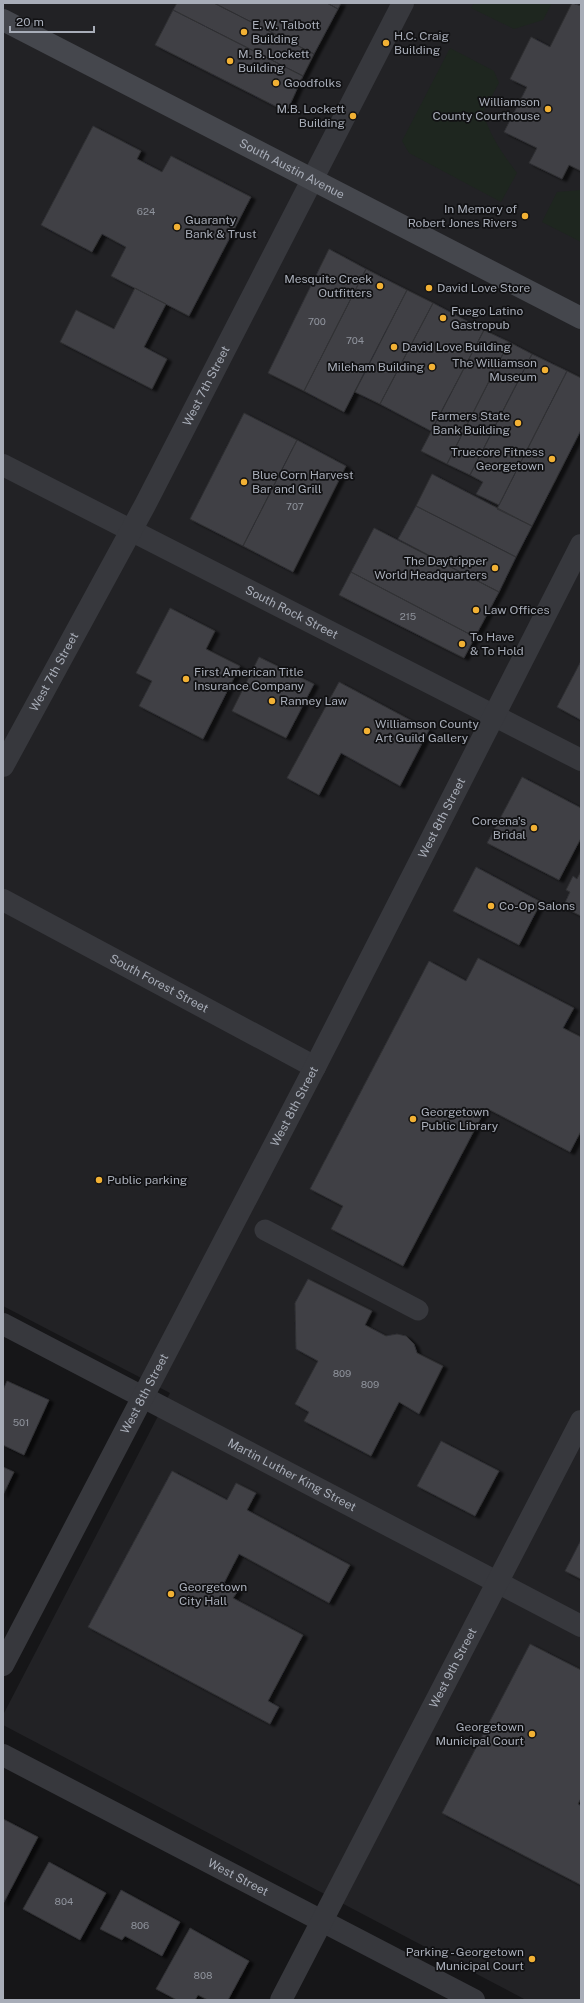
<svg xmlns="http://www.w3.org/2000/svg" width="584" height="2003" viewBox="0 0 584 2003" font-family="'Public Sans',sans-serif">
<defs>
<filter id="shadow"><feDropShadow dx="4.5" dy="2.5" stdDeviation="1" flood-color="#0009"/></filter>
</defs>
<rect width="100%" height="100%" fill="#161618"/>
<path fill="#222225" d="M 3,3 L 581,3 L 581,2000 L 526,2000 L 3,1725 L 3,1715 L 170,1393 L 3,1306 Z"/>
<path fill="#1e261f" d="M 474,3 L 552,3 L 543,20 L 514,29 L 471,8 Z
M 450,48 L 494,71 L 499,83 L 483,112 C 490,136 502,153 517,173 L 501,202 L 409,153 L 402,141 Z
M 581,190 L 581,242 L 542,222 L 557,192 Z"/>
<path fill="#404145" stroke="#303034" filter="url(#shadow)" d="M 177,3 L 214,3 L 314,54 L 303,76 L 173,10 Z
M 214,3 L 327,3 L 338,9 L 314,54 Z
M 327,3 L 341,3 L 338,9 Z
M 572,3 L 581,6 L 581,171 L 569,165 L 562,179 L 529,163 L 537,148 L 504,132 L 527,87 L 510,79 L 531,37 L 550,47 Z
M 173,10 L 303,76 L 288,109 L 282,111 L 277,107 L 155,45 Z
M 93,126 L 141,151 L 137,159 L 162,172 L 171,156 L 251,197 L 189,316 L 111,276 L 126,247 L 102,234 L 92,252 L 41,225 Z
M 329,249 L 366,269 L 304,391 L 268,373 Z
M 366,269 L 407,290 L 344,412 L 304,391 Z
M 135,288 L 166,304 L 144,347 L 167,359 L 152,389 L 60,342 L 76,310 L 114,329 Z
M 407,290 L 433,303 L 380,404 L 355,392 Z
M 433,303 L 484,330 L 431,431 L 380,404 Z
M 484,330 L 509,342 L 447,464 L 421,451 Z
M 509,342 L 532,354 L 470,475 L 447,464 Z
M 532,354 L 567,371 L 499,505 L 476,494 L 483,482 L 470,475 Z
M 567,371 L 581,378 L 581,430 L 532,526 L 497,509 Z
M 244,413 L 297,440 L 243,546 L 190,519 Z
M 297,440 L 346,466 L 293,572 L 243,546 Z
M 432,474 L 532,526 L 516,557 L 416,506 Z
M 416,506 L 516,557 L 499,592 L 398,539 Z
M 374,528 L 499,592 L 475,637 L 351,572 Z
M 351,572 L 475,637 L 464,658 L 339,595 Z
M 170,608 L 215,631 L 206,649 L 240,666 L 203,739 L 139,706 L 152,681 L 136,673 Z
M 259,657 L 314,684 L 286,738 L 232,711 Z
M 581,661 L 581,720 L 557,707 Z
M 339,682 L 429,730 L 400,786 L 341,753 L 319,795 L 287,778 Z
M 522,777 L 581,808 L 581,838 L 559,880 L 487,843 Z
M 476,867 L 541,902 L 519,945 L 453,911 Z
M 581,871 L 581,916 L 563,907 L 570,892 L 566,890 L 573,876 L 577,879 Z
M 478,958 L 574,1008 L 563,1028 L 581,1037 L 581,1131 L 570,1152 L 486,1108 L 403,1266 L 331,1229 L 343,1206 L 310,1189 L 429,961 L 466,981 Z
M 308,1279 L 372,1311 L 365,1325 L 386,1336 L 397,1334 L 406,1336 L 414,1344 L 417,1353 L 443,1366 L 419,1414 L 399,1402 L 371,1456 L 304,1421 L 309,1412 L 295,1404 L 318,1361 L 296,1349 L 295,1303 Z
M 7,1381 L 49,1400 L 24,1455 L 3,1445 L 3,1390 Z
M 441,1441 L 499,1471 L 475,1516 L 417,1486 Z
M 3,1467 L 14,1472 L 3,1495 Z
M 172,1471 L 227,1500 L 236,1483 L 256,1493 L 247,1510 L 350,1565 L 329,1603 L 239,1554 L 224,1583 L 238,1591 L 233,1598 L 303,1635 L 268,1701 L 279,1707 L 270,1724 L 88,1627 Z
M 581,1540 L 581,1579 L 565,1571 Z
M 530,1644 L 581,1670 L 581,1798 L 578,1804 L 581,1806 L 581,1885 L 442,1813 Z
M 3,1819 L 38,1837 L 3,1904 Z
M 49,1862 L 106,1893 L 80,1940 L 23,1909 Z
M 121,1890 L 180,1922 L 162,1956 L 125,1936 L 122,1940 L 100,1929 Z
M 190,1928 L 249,1961 L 228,2000 L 208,2000 L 198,1995 L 195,2000 L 177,2000 L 156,1989 Z"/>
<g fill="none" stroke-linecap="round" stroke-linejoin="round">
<path stroke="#37383d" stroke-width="21" d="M 265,1230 L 418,1310"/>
<g stroke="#37383d" stroke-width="22">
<path id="s1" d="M 3,465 L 581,760"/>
<path id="s2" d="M 3,766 L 145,505 L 403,3"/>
<path id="s3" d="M 3,900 L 315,1067"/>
<path id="s4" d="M 3,1324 L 581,1626"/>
<path id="s5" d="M 3,1755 L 474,2000"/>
<path id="s6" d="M 281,2000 L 581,1421"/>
</g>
<path stroke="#37383d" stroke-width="22" id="s7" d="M 3,1665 L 315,1067 L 581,545"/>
<path stroke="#45474d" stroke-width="22" id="s8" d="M 3,20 L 581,318"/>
</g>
<g fill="#f2b134" stroke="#111113" stroke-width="1.5">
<circle cx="244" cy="32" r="4"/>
<circle cx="386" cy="43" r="4"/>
<circle cx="230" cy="61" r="4"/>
<circle cx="276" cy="83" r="4"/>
<circle cx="548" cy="109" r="4"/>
<circle cx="353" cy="116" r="4"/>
<circle cx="525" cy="216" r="4"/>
<circle cx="177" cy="227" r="4"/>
<circle cx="380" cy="286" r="4"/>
<circle cx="429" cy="288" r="4"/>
<circle cx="443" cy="318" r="4"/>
<circle cx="394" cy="347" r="4"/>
<circle cx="432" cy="367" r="4"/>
<circle cx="545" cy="370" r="4"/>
<circle cx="518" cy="423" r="4"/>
<circle cx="552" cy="459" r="4"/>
<circle cx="244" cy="482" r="4"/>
<circle cx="495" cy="568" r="4"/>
<circle cx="476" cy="610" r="4"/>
<circle cx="462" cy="644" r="4"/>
<circle cx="186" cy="679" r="4"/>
<circle cx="272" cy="701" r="4"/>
<circle cx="367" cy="731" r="4"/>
<circle cx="534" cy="828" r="4"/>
<circle cx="491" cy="906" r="4"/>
<circle cx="413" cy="1119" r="4"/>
<circle cx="99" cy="1180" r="4"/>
<circle cx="171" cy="1594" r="4"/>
<circle cx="532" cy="1734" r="4"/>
<circle cx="532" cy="1959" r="4"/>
</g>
<g text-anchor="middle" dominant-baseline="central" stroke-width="3.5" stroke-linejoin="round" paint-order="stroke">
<g font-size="10" fill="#8e929b">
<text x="146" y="211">624</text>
<text x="317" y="321">700</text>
<text x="355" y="340">704</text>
<text x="295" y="506">707</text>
<text x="408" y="616">215</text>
<text x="342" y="1373">809</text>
<text x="370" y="1384">809</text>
<text x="21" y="1422">501</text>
<text x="64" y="1901">804</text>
<text x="140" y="1925">806</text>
<text x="203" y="1975">808</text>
</g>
<g font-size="12" fill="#a8adb8" stroke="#111113" text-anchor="start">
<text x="252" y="25">E. W. Talbott<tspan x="252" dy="14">Building</tspan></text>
<text x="394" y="36">H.C. Craig<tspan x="394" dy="14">Building</tspan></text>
<text x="238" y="54">M. B. Lockett<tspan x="238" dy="14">Building</tspan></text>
<text x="284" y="83">Goodfolks</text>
<text x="540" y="102" text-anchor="end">Williamson<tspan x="540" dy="14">County Courthouse</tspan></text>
<text x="345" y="109" text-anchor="end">M.B. Lockett<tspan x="345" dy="14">Building</tspan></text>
<text x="517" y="209" text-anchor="end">In Memory of<tspan x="517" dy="14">Robert Jones Rivers</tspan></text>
<text x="185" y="220">Guaranty<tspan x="185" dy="14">Bank &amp; Trust</tspan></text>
<text x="372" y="279" text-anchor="end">Mesquite Creek<tspan x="372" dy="14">Outfitters</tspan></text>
<text x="437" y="288">David Love Store</text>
<text x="451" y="311">Fuego Latino<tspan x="451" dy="14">Gastropub</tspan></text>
<text x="402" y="347">David Love Building</text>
<text x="537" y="363" text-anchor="end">The Williamson<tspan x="537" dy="14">Museum</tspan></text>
<text x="424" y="367" text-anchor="end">Mileham Building</text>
<text x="510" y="416" text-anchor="end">Farmers State<tspan x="510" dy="14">Bank Building</tspan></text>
<text x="544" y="452" text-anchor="end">Truecore Fitness<tspan x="544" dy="14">Georgetown</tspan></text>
<text x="252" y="475">Blue Corn Harvest<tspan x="252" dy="14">Bar and Grill</tspan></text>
<text x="487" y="561" text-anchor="end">The Daytripper<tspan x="487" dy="14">World Headquarters</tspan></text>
<text x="484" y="610">Law Offices</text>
<text x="470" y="637">To Have<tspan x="470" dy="14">&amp; To Hold</tspan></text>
<text x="194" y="672">First American Title<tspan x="194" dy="14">Insurance Company</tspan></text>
<text x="280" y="701">Ranney Law</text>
<text x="375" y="724">Williamson County<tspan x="375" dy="14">Art Guild Gallery</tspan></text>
<text x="526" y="821" text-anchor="end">Coreena's<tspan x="526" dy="14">Bridal</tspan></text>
<text x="499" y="906">Co-Op Salons</text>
<text x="421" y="1112">Georgetown<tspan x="421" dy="14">Public Library</tspan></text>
<text x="107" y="1180">Public parking</text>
<text x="179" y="1587">Georgetown<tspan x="179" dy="14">City Hall</tspan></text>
<text x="524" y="1727" text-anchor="end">Georgetown<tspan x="524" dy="14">Municipal Court</tspan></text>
<text x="524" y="1952" text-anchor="end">Parking - Georgetown<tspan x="524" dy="14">Municipal Court</tspan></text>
</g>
<g font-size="12" fill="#a8adb8" stroke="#111113">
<text stroke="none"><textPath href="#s8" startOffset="325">South Austin Avenue</textPath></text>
<text stroke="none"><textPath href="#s2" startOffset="431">West 7th Street</textPath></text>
<text stroke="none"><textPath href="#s1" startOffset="324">South Rock Street</textPath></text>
<text stroke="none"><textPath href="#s2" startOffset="107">West 7th Street</textPath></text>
<text stroke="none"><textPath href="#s7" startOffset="954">West 8th Street</textPath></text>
<text stroke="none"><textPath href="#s3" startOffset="177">South Forest Street</textPath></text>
<text stroke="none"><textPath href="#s7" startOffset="630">West 8th Street</textPath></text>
<text stroke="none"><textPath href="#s7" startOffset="306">West 8th Street</textPath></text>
<text stroke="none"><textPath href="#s4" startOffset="326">Martin Luther King Street</textPath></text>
<text stroke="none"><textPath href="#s6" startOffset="374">West 9th Street</textPath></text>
<text stroke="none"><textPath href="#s5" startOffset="265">West Street</textPath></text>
</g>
</g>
<rect width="584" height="2003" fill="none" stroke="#a8adb8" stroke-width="8"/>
<path d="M10 26v6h84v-6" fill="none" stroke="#a8adb8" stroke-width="2"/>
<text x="16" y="26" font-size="12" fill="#a8adb8" stroke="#111113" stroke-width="3" paint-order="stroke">20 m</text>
</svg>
